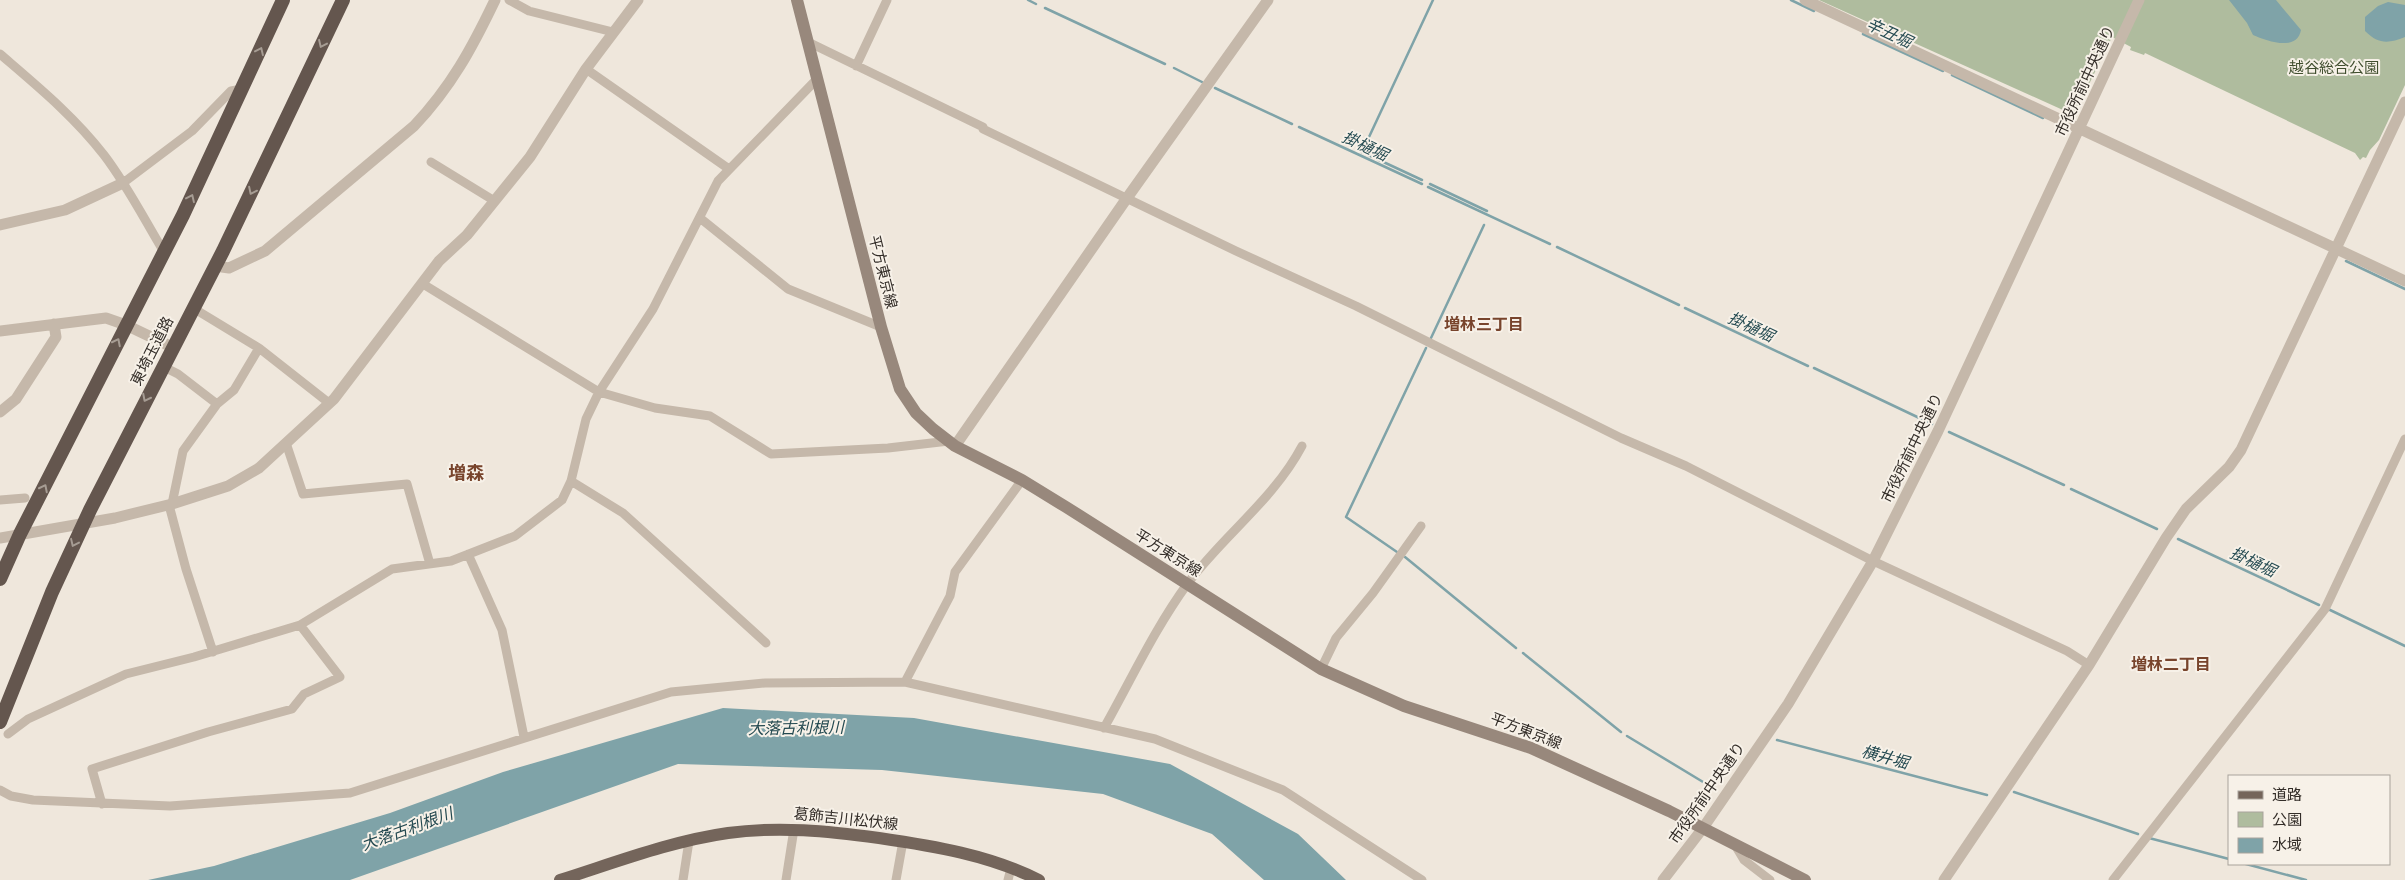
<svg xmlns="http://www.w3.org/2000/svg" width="2405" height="880" viewBox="0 0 2405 880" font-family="Roboto,'Noto Sans JP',sans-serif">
<rect width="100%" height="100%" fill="#efe7dc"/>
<path fill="#afbc9e" d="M 1819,0 L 2405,0 L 2405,85 L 2379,140 L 2370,150 L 2366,158 L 2363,157 L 2360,160 L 2355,153 L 2145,53 L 2144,55 L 2130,50 L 2131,47 L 2112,37 L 2074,115 Z"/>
<path fill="#7fa3a8" d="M 2229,0 L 2276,0 L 2301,30 C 2297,52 2267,41 2253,35 L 2247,23 Z
M 2388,2 L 2405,5 L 2405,37 C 2388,44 2378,44 2365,31 L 2365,17 L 2378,6 Z
M 723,708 L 914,718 L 1170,764 L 1298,834 L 1346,880 L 1264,880 L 1212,834 L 1103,794 L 882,770 L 678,764 L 350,880 L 148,880 L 214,866 L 390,813 L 503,772 Z"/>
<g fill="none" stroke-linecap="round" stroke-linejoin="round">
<path stroke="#7fa3a8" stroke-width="2.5" d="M 1028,0 L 1036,4
M 1791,0 L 1814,11
M 1045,8 L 1165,64
M 1863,34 L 1943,71
M 1174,68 L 1202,82
M 1952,75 L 2043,118
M 1215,88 L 1292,124
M 1299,127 L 1422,184
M 1422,180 L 1362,152 L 1433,0
M 1430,184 L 1487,211
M 1428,187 L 1550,244
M 1557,247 L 1679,305
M 2346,261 L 2405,289
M 1685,308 L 1808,366
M 1431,338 L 1484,225
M 1814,368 L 1932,424
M 1949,432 L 2064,485
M 2071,489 L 2157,529
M 2178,539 L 2319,605
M 1397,552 L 1346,517 L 1426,348
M 1405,557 L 1516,648
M 2328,609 L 2405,646
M 1523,653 L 1621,732
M 1627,736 L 1713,788
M 1777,740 L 1987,795
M 2014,792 L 2138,834
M 2149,838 L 2229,859
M 2246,864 L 2306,880"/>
<path stroke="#c5b8aa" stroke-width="9" d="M 509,0 L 529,11 L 613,32
M 808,42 L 983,127
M 0,54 C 36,85 74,116 104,155 C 127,185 144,219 164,252
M 856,66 L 887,0
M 586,69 L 729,169
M 983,129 L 1236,251 L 1356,306 L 1621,438 L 1686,466 L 1873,561 L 2067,651 L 2089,665
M 431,162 L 493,200
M 123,183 L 192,131 L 231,91 L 242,89
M 700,218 L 788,289 L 881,327
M 423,284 L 599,392 L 655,408 L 710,416 L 771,454 L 888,448 L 949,441
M 193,308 L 259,348 L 329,403
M 162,366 L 178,374 L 217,404
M 286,443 L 303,494 L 407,484 L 430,564
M 571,481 L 623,513 L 766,643
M 0,500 L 25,498
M 172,504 L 183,451 L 217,404 L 234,390 L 259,348
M 169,505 L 186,569 L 213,652
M 468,554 L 502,630 L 524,737
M 1321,669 L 1336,638 L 1373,593 L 1421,526
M 905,682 L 950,596 L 955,572 L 1022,480
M 1104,728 C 1131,680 1155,628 1188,583 C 1224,535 1274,499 1302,446
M 8,734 L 28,719 L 126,674 L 194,657 L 300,625 L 392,569 L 451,561 L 515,536 L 562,500 L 571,481 L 586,419 L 599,392 L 653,309 L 718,181 L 817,79
M 0,790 L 11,796 L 33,800 L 170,806 L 350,793 L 671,692 L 765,683 L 905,682 L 1155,739 L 1283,790 L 1422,880
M 102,804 L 92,769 L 208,732 L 292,709 L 304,694 L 340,677 L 300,625
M 1735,845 L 1744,860 L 1770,880
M 683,880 L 689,841
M 786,880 L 794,829
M 896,880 L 903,841
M 1008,880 L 1011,868
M 2113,880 L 2325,609 L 2405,439"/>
<path stroke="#c5b8aa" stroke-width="11" d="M 1805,0 L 2405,281
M 0,225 L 65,210 L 123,183
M 215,266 L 229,268 L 265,251 L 414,126 C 451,87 472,48 495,0
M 0,331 L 106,318 L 126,325 L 172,347
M 0,412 L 16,399 L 56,337 L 54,324
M 955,446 L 1127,198 L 1268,0
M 0,538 L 115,518 L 172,504 L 228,486 L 259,468 L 334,399 L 439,261 L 467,235 L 530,157 L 586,69 L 638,0
M 1663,880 L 1703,828 L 1788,704 L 1873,561 L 1938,431 L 2139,0
M 1944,880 L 2089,665 L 2166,538 L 2186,509 L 2229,467 L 2241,450 L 2405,102"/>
<path stroke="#98887c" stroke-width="12" d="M 797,0 L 881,327 L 900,389 L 916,413 L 933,429 L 955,446 L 1022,480 L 1066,507 L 1321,669 L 1404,706 L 1531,748 L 1669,811 L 1805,880"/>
<path stroke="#74655b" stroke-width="12" d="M 560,880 C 614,863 671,841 728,833 C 779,826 828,831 879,838 C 934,846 989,855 1039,880"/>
<path stroke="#64564e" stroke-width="14" d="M 0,579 L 20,534 L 183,215 L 283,0
M 0,722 L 52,592 L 90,510 L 223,251 L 343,0"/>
</g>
<defs><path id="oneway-chevron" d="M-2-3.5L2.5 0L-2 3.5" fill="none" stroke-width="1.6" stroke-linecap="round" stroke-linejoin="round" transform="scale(1.25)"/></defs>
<g stroke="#a69c93">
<use href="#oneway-chevron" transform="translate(322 44) rotate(115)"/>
<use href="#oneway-chevron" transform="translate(260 51) rotate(-65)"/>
<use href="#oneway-chevron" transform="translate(252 191) rotate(116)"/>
<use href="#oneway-chevron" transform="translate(191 198) rotate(-65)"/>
<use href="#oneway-chevron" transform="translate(117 342) rotate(-63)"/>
<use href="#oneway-chevron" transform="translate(146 398) rotate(117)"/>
<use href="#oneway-chevron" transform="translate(44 488) rotate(-63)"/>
<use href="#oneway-chevron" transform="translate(74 543) rotate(115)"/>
</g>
<g text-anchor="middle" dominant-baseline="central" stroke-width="4" stroke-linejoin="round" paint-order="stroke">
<g font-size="15" fill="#414f2f" stroke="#f7f1e8">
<text x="2334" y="68">越谷総合公園</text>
</g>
<g font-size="15" fill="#332d28" stroke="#f7f1e8">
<text transform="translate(2085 81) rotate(-65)">市役所前中央通り</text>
<text transform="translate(883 272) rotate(76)">平方東京線</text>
<text transform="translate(152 351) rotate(-63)">東埼玉道路</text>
<text transform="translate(1912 448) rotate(-64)">市役所前中央通り</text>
<text transform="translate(1168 553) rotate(32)">平方東京線</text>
<text transform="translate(1526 731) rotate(21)">平方東京線</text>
<text transform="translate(1707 793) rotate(-55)">市役所前中央通り</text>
<text transform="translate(846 819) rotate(6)">葛飾吉川松伏線</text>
</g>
<g font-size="16" font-style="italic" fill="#234950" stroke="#f7f1e8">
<text transform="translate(1889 33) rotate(25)">辛丑堀</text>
<text transform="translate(1365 146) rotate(25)">掛樋堀</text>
<text transform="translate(1751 327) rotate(25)">掛樋堀</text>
<text transform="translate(2253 562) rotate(25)">掛樋堀</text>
<text transform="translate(796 728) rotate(-1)">大落古利根川</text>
<text transform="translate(1885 757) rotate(15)">横井堀</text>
<text transform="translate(407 829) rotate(-20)">大落古利根川</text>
</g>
<g font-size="16" font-weight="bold" fill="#78442c" stroke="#f7f1e8">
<text x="1484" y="324">増林三丁目</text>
<text x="2171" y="664">増林二丁目</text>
</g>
<g font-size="18" font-weight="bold" fill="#78442c" stroke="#f7f1e8">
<text x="466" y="472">増森</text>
</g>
</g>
<rect x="2228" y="775" width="162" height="90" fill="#f7f1e8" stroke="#a9a39b"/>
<rect x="2238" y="791" width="25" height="8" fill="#74655b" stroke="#a9a39b"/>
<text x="2272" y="800" font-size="15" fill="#332d28">道路</text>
<rect x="2238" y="812" width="25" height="15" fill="#afbc9e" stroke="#a9a39b"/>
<text x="2272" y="825" font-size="15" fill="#332d28">公園</text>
<rect x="2238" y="838" width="25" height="15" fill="#7fa3a8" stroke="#a9a39b"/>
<text x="2272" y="850" font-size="15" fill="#332d28">水域</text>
</svg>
